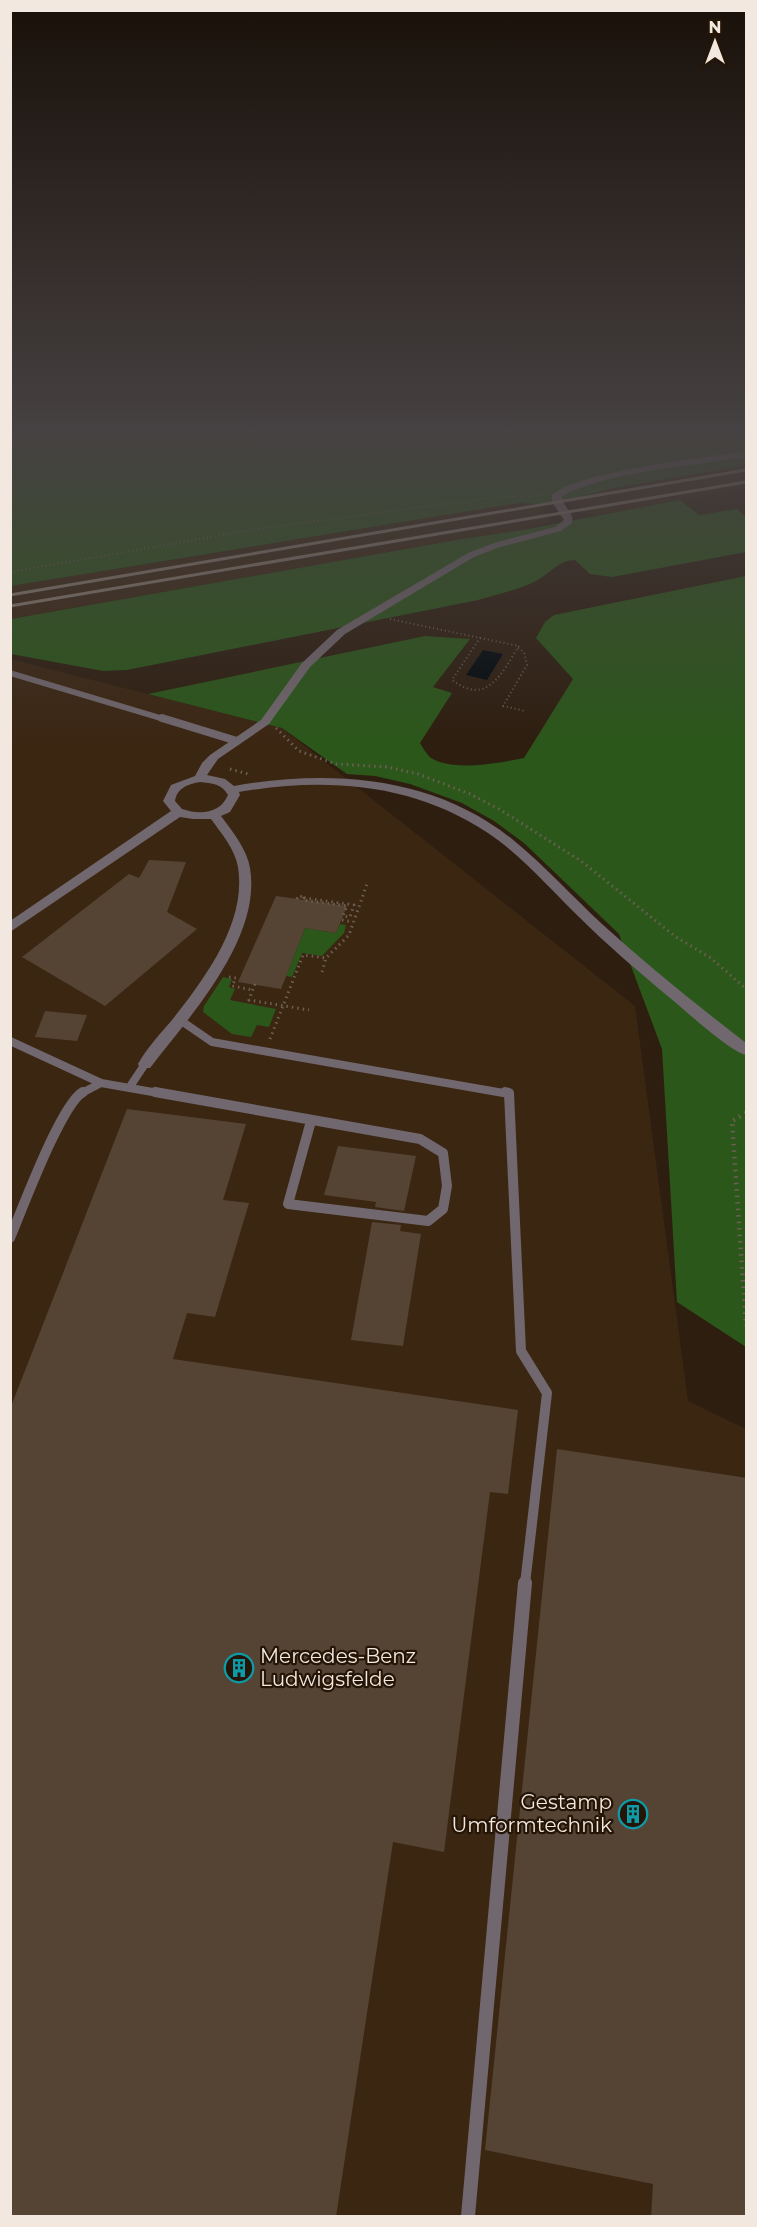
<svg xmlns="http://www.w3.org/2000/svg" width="757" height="2227" viewBox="0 0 757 2227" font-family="Montserrat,sans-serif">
<rect width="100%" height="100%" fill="#2e1e10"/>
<path fill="#3b2612" d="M 746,465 L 746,488 L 591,516 L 585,513 L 571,499 L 614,488 Z
M 519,503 L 537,504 L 550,519 L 549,523 L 523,530 L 462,539 L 11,619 L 11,586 Z
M 10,659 L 282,728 L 635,1006 L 688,1401 L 746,1429 L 746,2216 L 11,2216 Z"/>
<path fill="#2b571a" d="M 11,434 L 746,434 L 746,465 L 614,488 L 571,499 L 537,504 L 519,503 L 11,586 Z
M 680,500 L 699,515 L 737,509 L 746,517 L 746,552 L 612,577 L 590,574 L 575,560 C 560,560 551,572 538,580 C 519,590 498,594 478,600 L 127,670 L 103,671 L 11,654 L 11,619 L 462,539 L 523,530 Z
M 746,576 L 746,1347 L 677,1302 L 662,1049 L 619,934 L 524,843 L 494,821 L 462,803 L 410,784 L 375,776 L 347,774 L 282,728 L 148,694 L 425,636 L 470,639 L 433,687 L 452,693 L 420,743 C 423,748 427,755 431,758 C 454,772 499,763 524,758 L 573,679 L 536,638 L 545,622 L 554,615 Z
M 340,924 L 346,925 L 344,933 L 322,956 L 302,953 L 292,977 L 286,976 L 305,928 L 336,933 Z
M 223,977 L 232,979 L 229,987 L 235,989 L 230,1000 L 276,1009 L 269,1027 L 257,1025 L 251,1037 L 232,1034 L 203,1012 L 204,1006 Z"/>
<path fill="#01090f" d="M 483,650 L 503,654 L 487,680 L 466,675 Z"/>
<path fill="#554434" d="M 149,860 L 186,862 L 167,912 L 197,929 L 105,1006 L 22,957 L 129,874 L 139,878 Z
M 276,896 L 347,906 L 336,933 L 305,928 L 281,989 L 238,982 Z
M 45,1011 L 87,1015 L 77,1041 L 35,1037 Z
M 127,1109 L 246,1124 L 223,1200 L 249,1203 L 215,1317 L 187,1313 L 173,1359 L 518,1410 L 508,1494 L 490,1492 L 444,1852 L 393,1842 L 336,2217 L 10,2217 L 10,1409 Z
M 338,1146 L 416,1156 L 404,1211 L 375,1207 L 376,1202 L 324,1195 Z
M 372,1222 L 401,1225 L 400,1231 L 421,1234 L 403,1346 L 351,1340 Z
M 557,1449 L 747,1478 L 747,2217 L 651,2217 L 653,2184 L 485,2150 Z"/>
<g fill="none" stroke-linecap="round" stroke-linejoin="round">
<path stroke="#6e5f53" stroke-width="2" stroke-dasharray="1 3" stroke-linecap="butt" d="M 10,572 L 251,530 L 487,498 L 544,495
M 390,619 L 480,638
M 480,638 L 519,646 C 502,672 488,707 452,680 Z
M 518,648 L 524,652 L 527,665 L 503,706 L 525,711"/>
<path stroke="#6e5f53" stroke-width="3" stroke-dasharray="1.5 4" stroke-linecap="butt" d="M 276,728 L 299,751 L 336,764 L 388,767 L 418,774 L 470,794 L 499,809 L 581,861 L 676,937 L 711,958 L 746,989
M 230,769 L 248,774
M 304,898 L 354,905 L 350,917 L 343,916 L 347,906 L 303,900 Z
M 297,899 L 298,896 L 306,897
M 342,920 L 353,922
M 322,972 L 326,958 L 349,935 L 367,884
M 229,977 L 236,978 L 232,986 L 253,990
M 255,984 L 249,1000 L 309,1010
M 270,1039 L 303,955 L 326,958"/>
<path stroke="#6e5f53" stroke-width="4.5" stroke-dasharray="1.5 5" stroke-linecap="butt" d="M 746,1113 L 732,1121 L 746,1326"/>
<path stroke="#71676e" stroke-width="6" d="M 10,673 L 167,720"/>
<path stroke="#71676e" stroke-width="8" d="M 162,718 L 237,741
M 180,1020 L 212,1042 L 509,1094
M 10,1041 L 101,1083
M 129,1088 L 145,1064
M 80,1094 L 101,1083 L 164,1094"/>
<path stroke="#71676e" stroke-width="10" d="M 155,1092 L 420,1139 L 443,1153 L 447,1186 L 443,1209 L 428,1221 L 288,1204 L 311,1121
M 505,1092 L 509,1093 L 521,1351 L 547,1393 L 525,1584
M 10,1238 C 22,1210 61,1104 83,1092"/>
<path stroke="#71676e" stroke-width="14" d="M 468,2216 L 525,1583"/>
<path fill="#71676e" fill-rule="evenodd" d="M 746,451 L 746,457 C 692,466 609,471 562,496 C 562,507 575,512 572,523 L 561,531 L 500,547 L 474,557 L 345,634 L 310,667 L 269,724 L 218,759 L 207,775 L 225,779 L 234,786 C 331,769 433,776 512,839 C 544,865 572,896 602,924 C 648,966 697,1005 746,1043 L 746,1055 C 729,1051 686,1011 670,998 C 639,972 607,945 578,916 C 549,888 522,856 488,833 C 413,783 326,777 239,792 L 240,795 L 230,812 L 221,816 C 232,831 247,849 250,868 C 262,938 190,1016 150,1068 L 140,1068 L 138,1064 C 147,1048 160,1034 172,1020 C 204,979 247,923 238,867 C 235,849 221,833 211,819 L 193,819 L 180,817 L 10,932 L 10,921 L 171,811 L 163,801 L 171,785 L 195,776 L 202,763 L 210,755 L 261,720 L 302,663 L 337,630 L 468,553 L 494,543 L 555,527 L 564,520 L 552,502 L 552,495 C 579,471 705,458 746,451 ZM 200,782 C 212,783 222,784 228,795 C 220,814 200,815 182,809 L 175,801 C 177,788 188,784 200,782 Z"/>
<path stroke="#8e8075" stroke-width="3" d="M 10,595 L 746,470
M 10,606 L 746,482"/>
</g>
<linearGradient id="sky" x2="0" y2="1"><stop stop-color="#191009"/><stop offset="0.58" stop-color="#464142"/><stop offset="1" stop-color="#464142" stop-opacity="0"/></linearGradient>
<rect width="757" height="746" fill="url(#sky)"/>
<defs>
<g id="building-ring" transform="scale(1.5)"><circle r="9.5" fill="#241507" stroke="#0f9aa8" stroke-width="1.5"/><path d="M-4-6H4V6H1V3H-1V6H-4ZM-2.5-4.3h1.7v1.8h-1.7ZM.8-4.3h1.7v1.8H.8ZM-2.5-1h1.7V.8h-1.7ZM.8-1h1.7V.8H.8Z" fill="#0f9aa8"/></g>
</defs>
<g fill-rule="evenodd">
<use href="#building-ring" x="239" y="1668"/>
<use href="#building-ring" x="633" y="1814"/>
</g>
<g text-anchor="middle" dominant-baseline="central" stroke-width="4.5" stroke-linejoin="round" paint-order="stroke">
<g font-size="20" fill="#f3e8df" stroke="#241507" text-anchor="start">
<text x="260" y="1656">Mercedes-Benz<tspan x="260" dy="23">Ludwigsfelde</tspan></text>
<text x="612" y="1802" text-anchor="end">Gestamp<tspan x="612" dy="23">Umformtechnik</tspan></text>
</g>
</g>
<rect width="757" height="2227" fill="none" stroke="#f3e8df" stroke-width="24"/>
<g transform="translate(715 42)" stroke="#241507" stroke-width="4.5" paint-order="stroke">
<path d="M0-4.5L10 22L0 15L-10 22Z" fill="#f3e8df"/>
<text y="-9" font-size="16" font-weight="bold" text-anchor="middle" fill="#f3e8df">N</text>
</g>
</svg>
